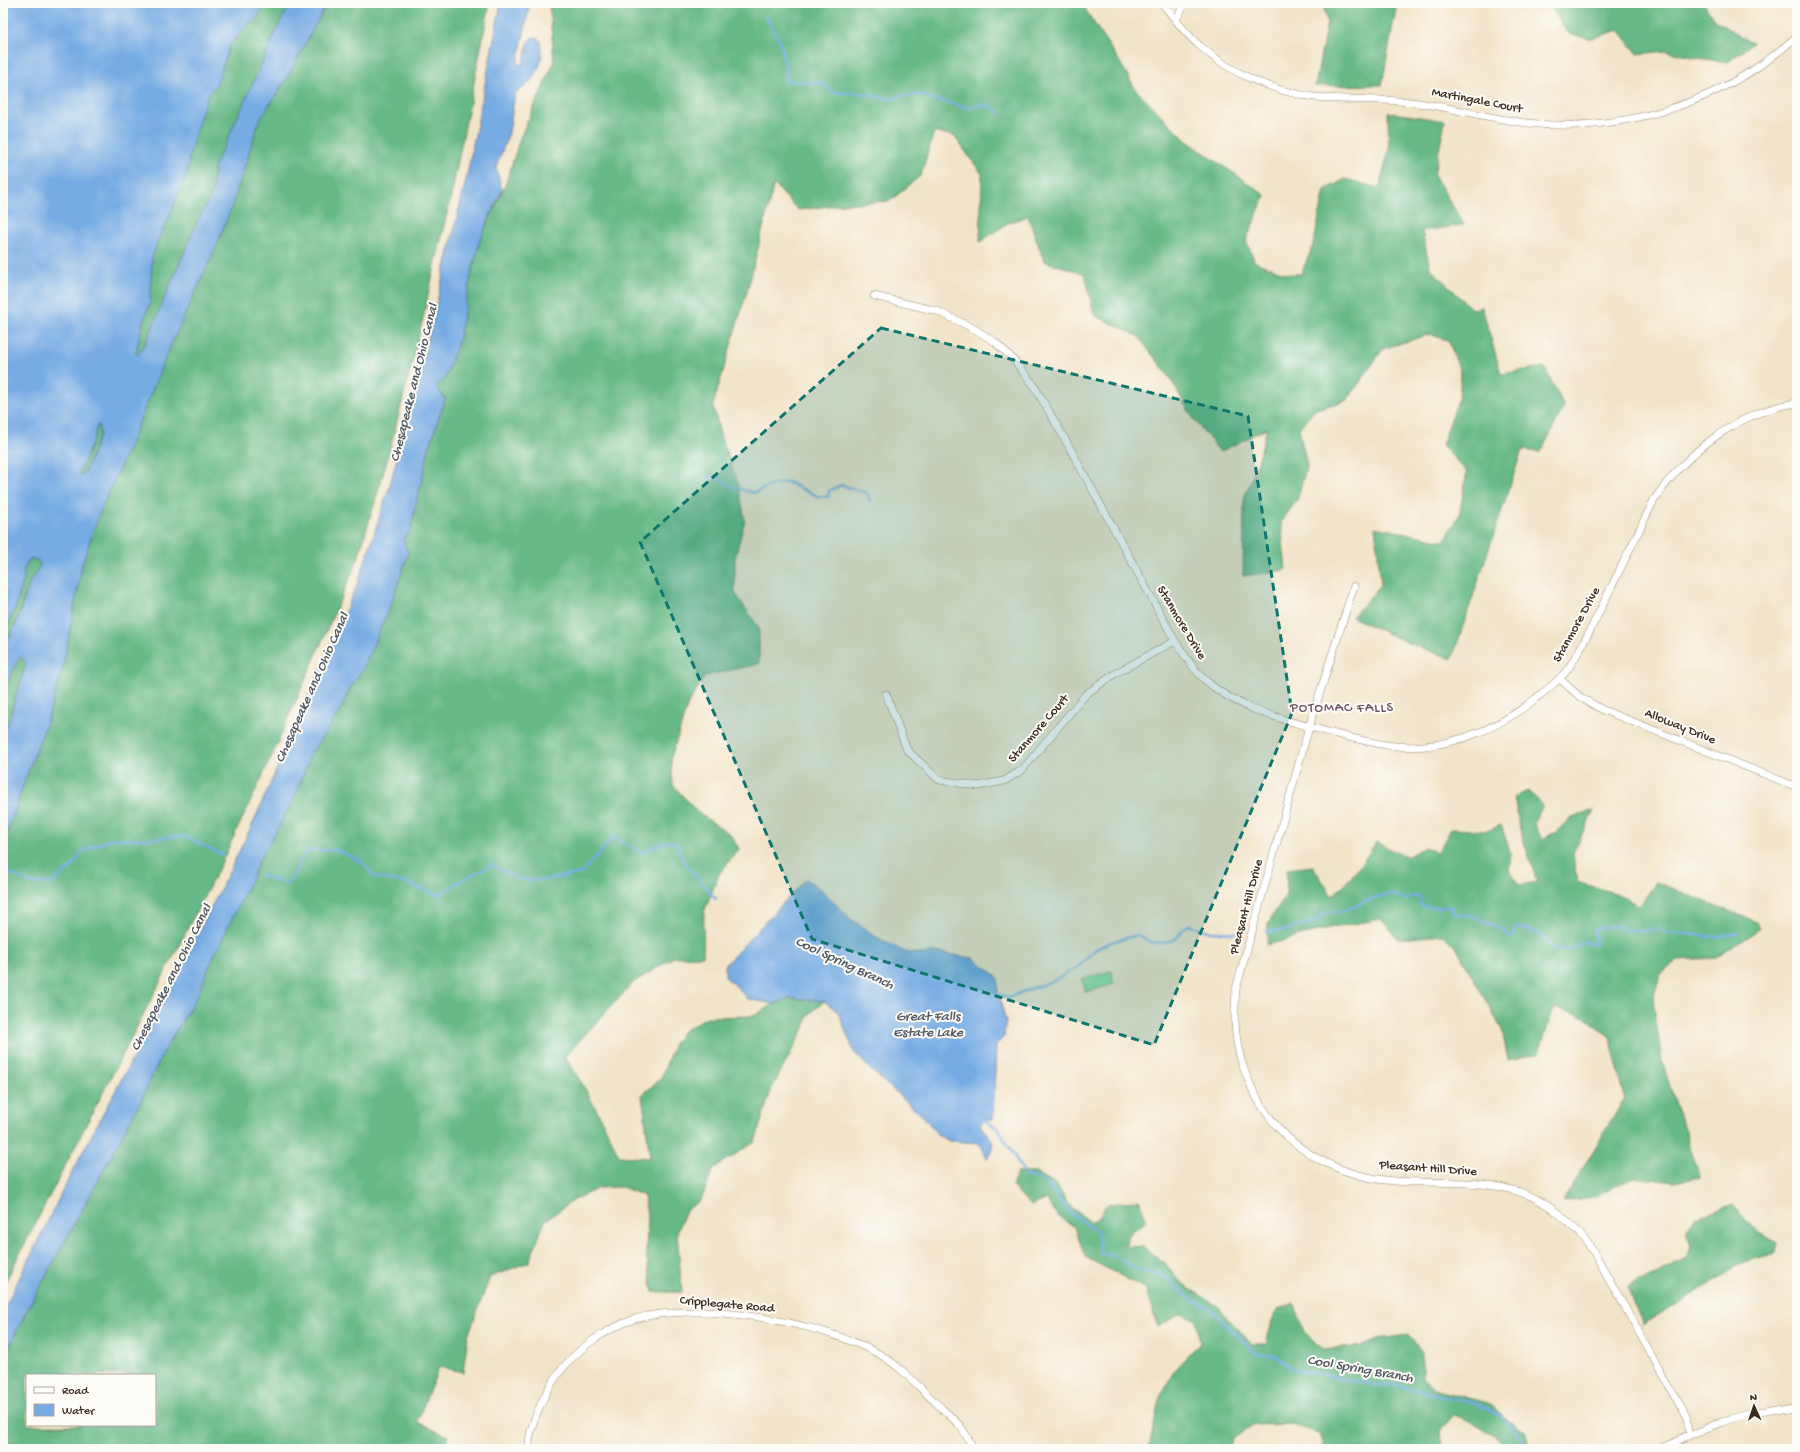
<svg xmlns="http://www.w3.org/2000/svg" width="1800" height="1452" viewBox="0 0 1800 1452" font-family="'Gochi Hand',sans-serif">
<rect width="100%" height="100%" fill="#fdfcf7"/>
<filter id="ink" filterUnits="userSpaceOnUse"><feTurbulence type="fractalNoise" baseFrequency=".025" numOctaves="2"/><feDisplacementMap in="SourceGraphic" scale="8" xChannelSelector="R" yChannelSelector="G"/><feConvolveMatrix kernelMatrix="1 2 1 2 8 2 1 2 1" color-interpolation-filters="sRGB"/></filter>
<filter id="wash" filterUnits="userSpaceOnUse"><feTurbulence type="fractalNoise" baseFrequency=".012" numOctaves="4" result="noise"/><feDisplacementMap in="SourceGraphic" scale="16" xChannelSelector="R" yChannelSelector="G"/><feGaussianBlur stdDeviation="0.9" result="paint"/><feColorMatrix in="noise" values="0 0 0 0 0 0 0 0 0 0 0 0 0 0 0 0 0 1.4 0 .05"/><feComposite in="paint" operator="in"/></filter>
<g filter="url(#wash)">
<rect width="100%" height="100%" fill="#f2e4c9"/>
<path fill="#7ed89f" stroke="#5c815e" d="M 1111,971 L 1114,984 L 1086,992 L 1082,979 Z"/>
<path fill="#66b886" stroke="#507152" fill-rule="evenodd" d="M 263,3 L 292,3 L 281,20 L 225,145 L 215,163 L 212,194 L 197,222 L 146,342 L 138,355 L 136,354 L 143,321 L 150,304 L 152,258 L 158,240 L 168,220 L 187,174 L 190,152 L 202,112 L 209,93 L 216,86 L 230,45 L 249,23 L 259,15 Z
M 327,3 L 490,3 L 451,196 L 417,344 L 386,464 L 358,559 L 271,758 L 218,870 L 3,1286 L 3,847 L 22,788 L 46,724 L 63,667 L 82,565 L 99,514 L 130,445 L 166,356 L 216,247 L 233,203 L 259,121 L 287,78 Z
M 549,3 L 1081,3 L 1119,61 L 1136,90 L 1187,141 L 1265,195 L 1246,241 L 1255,262 L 1287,274 L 1301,274 L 1313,246 L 1325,190 L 1345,179 L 1379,188 L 1389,151 L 1388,112 L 1445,121 L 1434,175 L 1464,225 L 1422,231 L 1430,268 L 1472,309 L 1482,307 L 1501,374 L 1544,367 L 1564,406 L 1541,452 L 1522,450 L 1452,659 L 1408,643 L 1352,617 L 1381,585 L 1375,527 L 1444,541 L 1459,516 L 1467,472 L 1442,445 L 1459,397 L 1461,374 L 1449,342 L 1430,334 L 1383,349 L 1347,400 L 1316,409 L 1299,428 L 1307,466 L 1297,500 L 1281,522 L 1286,570 L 1243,576 L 1244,498 L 1257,466 L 1267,428 L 1220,452 L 1193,418 L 1168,375 L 1138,336 L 1094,315 L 1085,274 L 1044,261 L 1028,216 L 1008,223 L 980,242 L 982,174 L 954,136 L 934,132 L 921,175 L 890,201 L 843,204 L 798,210 L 774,184 L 748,288 L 713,405 L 721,438 L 737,480 L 745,520 L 735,558 L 735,593 L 759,628 L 759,664 L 705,676 L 688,704 L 671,758 L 673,785 L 697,812 L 730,834 L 739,849 L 719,874 L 704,912 L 703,956 L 674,957 L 634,982 L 565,1056 C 586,1088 603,1121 619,1156 L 650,1158 L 642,1095 L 661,1078 L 674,1044 L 683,1031 L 707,1017 L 754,1016 L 774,1004 L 790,998 L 824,1001 L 808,1016 L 803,1030 L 771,1090 L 755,1142 L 714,1168 L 701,1200 L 686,1210 L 677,1233 L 682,1292 L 653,1292 L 646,1255 L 647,1216 L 644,1196 L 622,1187 L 599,1188 L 575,1199 L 545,1221 L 529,1262 L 490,1277 L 468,1336 L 463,1372 L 439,1367 L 417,1422 L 448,1436 L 446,1449 L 3,1449 L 3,1360 L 26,1312 L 93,1190 L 141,1100 L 165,1049 L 196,998 L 214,956 L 251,880 L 258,862 L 278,828 L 297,792 L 311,753 L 330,726 L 341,709 L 350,688 L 363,669 L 391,604 L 408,553 L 403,540 L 410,531 L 429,448 L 445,399 L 436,386 L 458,343 L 472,271 L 481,237 L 505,186 L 520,138 L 554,62 ZM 27,1375 L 155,1375 L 155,1425 L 27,1425 Z
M 1323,3 L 1397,3 L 1382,85 L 1315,86 L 1327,22 Z
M 1548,3 L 1704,3 L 1713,19 L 1753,43 L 1728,62 L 1697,58 L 1666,51 L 1638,54 L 1619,30 L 1589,39 L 1568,33 Z
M 97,424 L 99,424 L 100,434 L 85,472 L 81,475 L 79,473 L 92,444 Z
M 30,559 C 36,559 39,560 40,566 L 30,581 L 16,624 L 3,648 L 3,635 L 16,606 L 24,579 L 24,569 Z
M 22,658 L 24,660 L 26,664 L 8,723 L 3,732 L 3,693 L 16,663 Z
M 1528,791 L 1543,805 L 1534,824 L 1542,839 L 1556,832 L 1570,819 L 1594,810 L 1573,853 L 1577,882 L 1615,893 L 1640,906 L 1656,882 L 1757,922 L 1760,929 L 1716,958 L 1678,960 L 1660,975 L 1653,999 L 1662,1062 L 1700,1177 L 1675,1182 L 1633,1177 L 1595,1197 L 1563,1201 L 1625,1098 L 1610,1037 L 1592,1022 L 1573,1012 L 1554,1007 L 1539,1053 L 1508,1060 L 1502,1030 L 1457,949 L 1444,935 L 1398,939 L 1382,919 L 1329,928 L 1267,945 L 1268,923 L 1286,895 L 1287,869 L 1313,866 L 1332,896 C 1350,881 1364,862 1376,842 L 1406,857 L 1425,847 L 1437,853 L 1451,829 L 1487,831 L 1501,825 L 1511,854 L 1509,870 L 1519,885 L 1537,882 L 1520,829 L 1514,797 Z
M 1017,1173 L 1035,1173 L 1056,1184 L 1068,1204 L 1091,1223 L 1100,1216 L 1106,1205 L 1139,1200 L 1147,1221 L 1131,1232 L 1125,1245 L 1143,1247 L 1165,1263 L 1174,1276 L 1190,1289 L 1217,1306 L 1252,1344 L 1266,1344 L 1272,1321 L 1279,1309 L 1294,1303 L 1304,1332 L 1324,1350 L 1361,1346 L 1378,1339 L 1409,1335 L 1422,1353 L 1422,1379 L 1434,1389 L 1487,1403 L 1525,1433 L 1528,1446 L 1532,1449 L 1510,1449 C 1495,1433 1475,1422 1454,1415 L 1440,1430 L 1444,1449 L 1324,1449 L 1319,1433 L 1290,1424 L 1254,1425 L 1232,1438 L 1230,1449 L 1149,1449 L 1159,1399 L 1175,1369 L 1201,1342 L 1196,1319 L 1181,1314 L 1158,1327 L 1149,1301 L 1146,1289 L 1085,1257 L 1075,1227 L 1057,1216 L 1047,1199 L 1031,1206 L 1012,1186 Z
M 1733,1204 L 1757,1232 L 1777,1243 L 1775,1253 L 1745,1262 L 1643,1325 L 1628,1287 L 1687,1258 L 1691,1246 L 1686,1231 L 1696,1218 Z"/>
<path fill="#76abe3" stroke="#586a80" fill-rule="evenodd" d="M 3,3 L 263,3 L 259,15 L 255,21 L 249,23 L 230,45 L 216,86 L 209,93 L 202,112 L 190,152 L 187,174 L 168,220 L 158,240 L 152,258 L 150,304 L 143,321 L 136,354 L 138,355 L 146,342 L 197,222 L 212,194 L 215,163 L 225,145 L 281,20 L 292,3 L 327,3 L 287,78 L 259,121 L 233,203 L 216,247 L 166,356 L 130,445 L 99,514 L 82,565 L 63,667 L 46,724 L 22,788 L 3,847 L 3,732 L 8,723 L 26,664 L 24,660 L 22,658 L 18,659 L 3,693 L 3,648 L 16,624 L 30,581 L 40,566 C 39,560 36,559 30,559 L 24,569 L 24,579 L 16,606 L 3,635 ZM 98,424 L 100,434 L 85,472 L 81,475 L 79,473 L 92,444 Z
M 501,3 L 530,3 L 518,63 L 522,65 C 527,56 525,46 531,38 L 536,37 L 540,40 C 547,61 534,84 515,93 L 509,133 L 496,167 L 502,190 L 481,237 L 472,271 L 458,343 L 445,378 L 436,386 L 445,399 L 429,448 L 410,531 L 403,540 L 408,553 L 391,604 L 363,669 L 350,688 L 341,709 L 330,726 L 311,753 L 297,792 L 278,828 L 258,862 L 251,880 L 214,956 L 196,998 L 165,1049 L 141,1100 L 93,1190 L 26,1312 L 3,1360 L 3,1311 L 75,1166 L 157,1013 L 230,870 L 254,821 L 359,580 L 389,488 L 421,368 L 466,180 Z
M 806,879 L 822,890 L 851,919 L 878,938 L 905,952 L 923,954 L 935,952 L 973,958 L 992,972 L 998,978 L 998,994 L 1006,1021 L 1004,1037 L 996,1045 L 993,1119 L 984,1120 L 980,1125 C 991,1140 998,1139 987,1159 L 980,1143 L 949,1141 L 938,1135 L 924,1117 L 872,1071 L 854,1052 L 838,1012 L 824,1001 L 790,998 L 774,1004 L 747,999 L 738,988 L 725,977 L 725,965 Z"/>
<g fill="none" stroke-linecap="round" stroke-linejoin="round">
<path stroke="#76abe3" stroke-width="2.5" d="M 765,15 L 781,44 L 785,63 L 786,81 L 821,83 L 835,93 L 862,93 L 890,99 L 899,96 L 924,95 L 933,99 L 969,108 L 979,105 L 990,106 L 999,113
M 707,478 C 719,475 724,483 734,487 C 741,489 747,491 754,493 L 771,485 L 787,482 L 817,496 L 828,497 L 829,491 L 841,485 L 867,493 L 870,501
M 3,869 L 29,883 L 53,883 L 74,864 L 81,852 L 110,839 L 150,839 L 184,836 L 223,855
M 260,875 L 287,884 L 293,877 L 303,856 L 310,850 L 337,850 L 361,861 L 375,877 L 406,883 L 439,895 L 462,880 L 492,865 L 522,880 L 545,880 L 582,873 L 613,837 L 643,853 C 654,847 665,838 678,844 L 683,860 L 716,899
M 1266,932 L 1286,930 L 1317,921 L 1325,913 L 1343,911 L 1377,897 L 1393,894 L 1405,900 L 1417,895 L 1421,899 L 1421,905 L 1432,908 L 1449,906 L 1453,909 L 1454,914 L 1470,915 L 1504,930 L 1511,938 L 1515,936 L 1515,928 C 1530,927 1545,935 1552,949 L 1573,949 L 1581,943 L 1596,944 L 1594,931 L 1599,927 L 1618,926 L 1626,930 L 1640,931 L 1656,929 L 1666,932 L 1717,937 L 1737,933
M 996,994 L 1009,997 L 1055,980 L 1078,967 L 1096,949 L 1111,942 L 1138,935 L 1151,942 L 1164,943 L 1176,939 L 1183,929 L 1189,925 L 1211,932 L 1243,933
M 981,1118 L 999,1129 L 1026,1176 C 1056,1180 1050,1193 1068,1210 C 1077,1218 1088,1225 1098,1233 L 1100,1252 L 1114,1256 L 1143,1272 L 1162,1274 L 1189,1298 L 1208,1307 L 1256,1353 L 1276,1356 L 1290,1367 L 1311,1373 L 1375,1385 L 1396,1385 L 1476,1404 L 1499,1415 L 1512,1426 L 1527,1449"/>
</g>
</g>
<g filter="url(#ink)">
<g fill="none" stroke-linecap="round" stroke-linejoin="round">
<g stroke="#968774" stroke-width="8">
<path id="street" d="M 1162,3 C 1174,18 1186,35 1201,47 C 1232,74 1273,91 1314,97 C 1348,101 1384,98 1418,103 C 1455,108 1491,119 1527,123 C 1624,134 1725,102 1797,36
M 1176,20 L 1185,3
M 874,296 L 937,311 L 973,328 L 995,342 L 1012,358 L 1033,384 L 1066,441 L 1175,641 C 1184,654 1192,668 1204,679 C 1235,708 1281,719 1321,730 C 1342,736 1364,741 1386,745 C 1439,753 1495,732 1535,699 C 1548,689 1561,679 1570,666 C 1584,644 1595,621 1606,598 C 1622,565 1638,532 1654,500 C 1687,452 1738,411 1797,403
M 1354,586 L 1309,727 L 1236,989 C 1232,1033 1238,1067 1261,1105 C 1290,1152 1341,1177 1395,1181 C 1434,1184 1475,1179 1513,1190 C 1546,1198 1577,1226 1595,1254 L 1686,1416 L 1692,1434
M 1560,679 L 1580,697 L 1603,710 L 1797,787
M 886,694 L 907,750 L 939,780 L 978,786 L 1004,781 L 1022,770 L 1086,694 L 1116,673 L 1175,641
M 529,1449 C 527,1429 545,1393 556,1377 C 575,1350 604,1329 635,1319 C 698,1300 822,1322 879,1354 C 900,1366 916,1384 934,1401 C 942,1409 952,1417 960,1426 C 965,1432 969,1441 974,1449
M 1658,1449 L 1721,1422 L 1748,1415 L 1797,1407"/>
</g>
<use href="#street" stroke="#fff" stroke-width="7"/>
</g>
</g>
<path fill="#0f766e" fill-opacity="0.2" stroke="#0f766e" stroke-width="3" stroke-dasharray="8 5" stroke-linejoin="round" d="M 881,328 L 1248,416 L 1292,713 L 1154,1045 L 812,939 L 640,542 Z"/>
<g text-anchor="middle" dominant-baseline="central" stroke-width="4" stroke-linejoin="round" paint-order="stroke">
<g font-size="13" fill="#3b2a1e" stroke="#fdfcf7">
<text transform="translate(1477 101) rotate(11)">Martingale Court</text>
<text transform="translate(1181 623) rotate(59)">Stanmore Drive</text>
<text transform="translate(1577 625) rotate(-61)">Stanmore Drive</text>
<text transform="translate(1680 727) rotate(22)">Alloway Drive</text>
<text transform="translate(1039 729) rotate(-49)">Stanmore Court</text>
<text transform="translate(1247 907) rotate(-75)">Pleasant Hill Drive</text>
<text transform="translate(1428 1169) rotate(4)">Pleasant Hill Drive</text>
<text transform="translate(727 1305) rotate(5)">Cripplegate Road</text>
</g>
<g font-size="14" font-style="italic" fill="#505763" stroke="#fdfcf7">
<text transform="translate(415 383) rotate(-76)">Chesapeake and Ohio Canal</text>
<text transform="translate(313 688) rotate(-66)">Chesapeake and Ohio Canal</text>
<text transform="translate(844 964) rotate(25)">Cool Spring Branch</text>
<text transform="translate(172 978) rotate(-63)">Chesapeake and Ohio Canal</text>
<text x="928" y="1017">Great Falls<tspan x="928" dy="16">Estate Lake</tspan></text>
<text transform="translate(1360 1370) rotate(10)">Cool Spring Branch</text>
</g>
<g font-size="14" letter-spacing="1" fill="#6b5364" stroke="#fdfcf7">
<text x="1342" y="708">POTOMAC FALLS</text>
</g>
</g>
<rect width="1800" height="1452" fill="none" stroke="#fdfcf7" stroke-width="16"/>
<rect x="26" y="1374" width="130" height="52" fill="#fdfcf7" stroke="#afa8a0"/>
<rect x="34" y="1387" width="20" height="6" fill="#ffffff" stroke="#afa8a0"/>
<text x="62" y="1394" font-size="12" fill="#3b2a1e">Road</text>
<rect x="34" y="1404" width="20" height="12" fill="#76abe3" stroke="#afa8a0"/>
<text x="62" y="1414" font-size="12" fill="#3b2a1e">Water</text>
<g transform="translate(1754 1406) rotate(357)" stroke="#fdfcf7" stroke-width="3" paint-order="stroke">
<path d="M0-3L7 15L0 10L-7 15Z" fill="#3b2a1e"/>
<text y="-6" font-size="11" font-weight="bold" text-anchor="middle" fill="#3b2a1e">N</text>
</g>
</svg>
